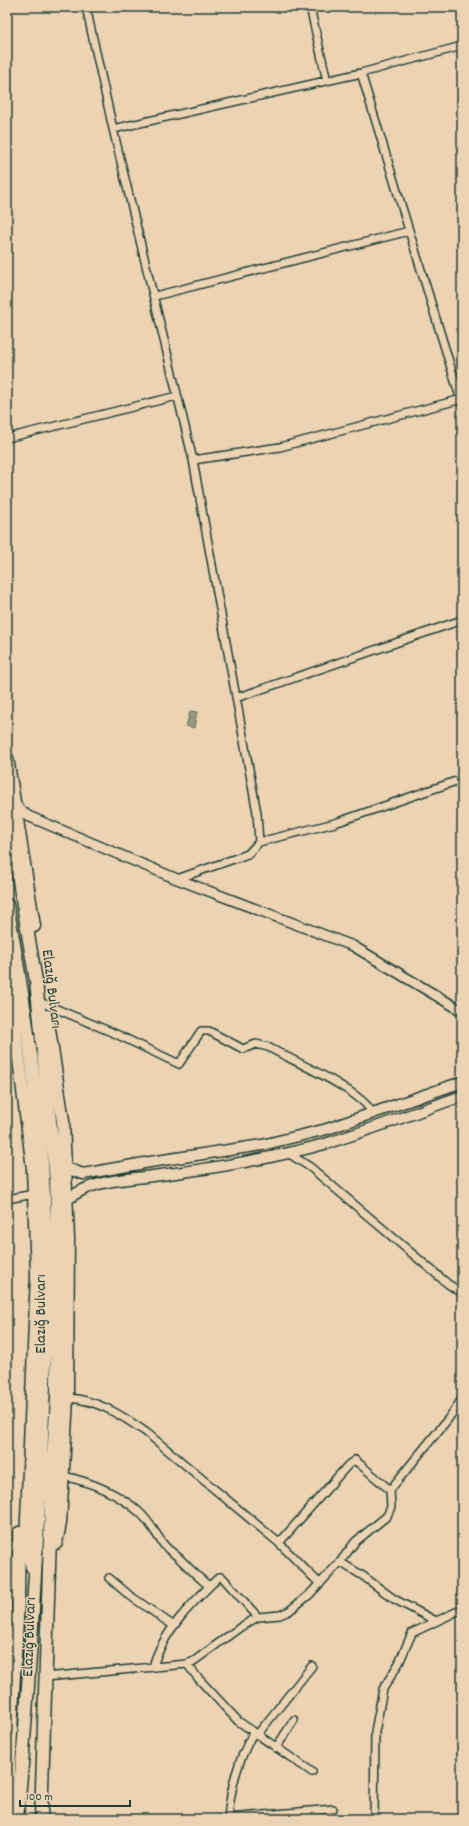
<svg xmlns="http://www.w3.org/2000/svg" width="469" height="1826" viewBox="0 0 469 1826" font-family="Dekko,sans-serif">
<defs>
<pattern id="water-ripples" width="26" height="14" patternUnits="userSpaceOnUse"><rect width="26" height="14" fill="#9a9881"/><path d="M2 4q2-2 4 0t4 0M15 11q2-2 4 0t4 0" fill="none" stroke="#7d7d6a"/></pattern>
</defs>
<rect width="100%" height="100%" fill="#ebd3b3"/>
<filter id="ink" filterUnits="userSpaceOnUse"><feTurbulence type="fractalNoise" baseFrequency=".025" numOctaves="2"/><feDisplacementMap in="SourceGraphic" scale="8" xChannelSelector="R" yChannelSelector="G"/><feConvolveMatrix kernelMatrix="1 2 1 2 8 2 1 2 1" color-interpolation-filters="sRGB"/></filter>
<g filter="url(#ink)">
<path fill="url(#water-ripples)" stroke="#697462" d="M 190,711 L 197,712 L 194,728 L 186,726 Z"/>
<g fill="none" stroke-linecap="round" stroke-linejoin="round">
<g stroke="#1f3d34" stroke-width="10">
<path id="minor" d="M 86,7 L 113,129 L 193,460 L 257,813 L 259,842 L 248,854 L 177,879
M 310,7 L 327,81
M 361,73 L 462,404
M 113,129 L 361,73 L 462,46
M 155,296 L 409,231
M 7,438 L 177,396
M 193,460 L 280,447 L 462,399
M 236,698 L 462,620
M 259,842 L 335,823 L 462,779
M 45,1004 L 116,1034 L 179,1064 L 201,1031 L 209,1031 L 243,1049 L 256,1044 L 268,1047 C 291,1060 363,1091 372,1113
M 288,1153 L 310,1167 L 448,1284 L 462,1293
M 7,1199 L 34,1194
M 67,1398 C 97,1399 123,1416 147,1433 L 279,1543 L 320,1584
M 63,1476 C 91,1482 116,1492 138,1511 C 149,1520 155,1533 164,1545 C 169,1551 177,1555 182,1561 C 191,1570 199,1578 209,1586
M 279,1543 L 348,1465 L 355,1460 L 390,1490
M 7,1545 L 19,1547
M 340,1562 L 363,1576 L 394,1599 L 436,1621
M 109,1578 L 129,1595 L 174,1626
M 7,1595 L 18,1599
M 187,1664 L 198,1678 L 238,1721 L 312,1772
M 153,1667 C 162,1632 193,1602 219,1577 L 222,1577 L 258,1617
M 45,1677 L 187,1664 L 194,1661 L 242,1626 L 258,1617 L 280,1615 L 289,1611 L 309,1595 L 340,1562 L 355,1542 L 387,1516 L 391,1507 L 390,1490 L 448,1419 L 462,1399
M 253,1733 C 238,1761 231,1785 228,1818 L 333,1809
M 257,1735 L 312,1666
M 276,1748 L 294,1720
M 374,1819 L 375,1732 L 383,1689 L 399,1663 L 412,1633 L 462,1609"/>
</g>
<g stroke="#1f3d34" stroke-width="12">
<path id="tertiary" d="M 15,805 L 28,816 L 177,879 L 353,946 L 462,1011"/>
</g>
<g stroke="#1f3d34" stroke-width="13">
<path id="secondary" d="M 66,1168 L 83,1174 L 150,1162 L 262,1145 L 327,1129 L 462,1082
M 67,1200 C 90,1180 123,1180 153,1176 C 211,1169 271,1159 328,1143 C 373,1129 417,1112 462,1096"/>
</g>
<g stroke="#1f3d34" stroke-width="15">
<path id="trunk" d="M 7,758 L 34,926
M 7,811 L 36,981 L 56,1180 L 57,1205 L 57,1398 L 52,1474 L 41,1819
M 7,905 C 25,1002 39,1099 44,1197 C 49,1292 44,1388 40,1483 C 34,1595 28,1707 17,1819
M 7,965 L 33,1169 L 37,1274 L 26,1543 L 32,1567
M 47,1016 L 63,1121 L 68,1239 L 67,1398 L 60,1523 L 56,1543
M 7,1808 L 18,1599 L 19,1533"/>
</g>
<use href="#minor" stroke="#ebd3b3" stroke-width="7"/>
<use href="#tertiary" stroke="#ebd3b3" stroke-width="9"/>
<use href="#secondary" stroke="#ebd3b3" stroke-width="10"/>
<use href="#trunk" stroke="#ebd3b3" stroke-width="12"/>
</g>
</g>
<g text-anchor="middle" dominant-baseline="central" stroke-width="3" stroke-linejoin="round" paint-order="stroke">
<g font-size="16" fill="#1f3d34" stroke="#ebd3b3">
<text transform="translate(51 989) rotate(83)">Elazığ Bulvarı</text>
<text transform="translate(41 1314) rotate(-90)">Elazığ Bulvarı</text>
<text transform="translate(30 1637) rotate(-88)">Elazığ Bulvarı</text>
</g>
</g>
<rect width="469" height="1826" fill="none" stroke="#ebd3b3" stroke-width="24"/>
<rect x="12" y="12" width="445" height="1802" fill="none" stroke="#1f3d34" stroke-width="1.5" filter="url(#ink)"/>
<path d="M20 1800v6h110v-6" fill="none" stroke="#1f3d34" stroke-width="2"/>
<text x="26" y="1800" font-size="12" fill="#1f3d34" stroke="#ebd3b3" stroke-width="3" paint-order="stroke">100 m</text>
</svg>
